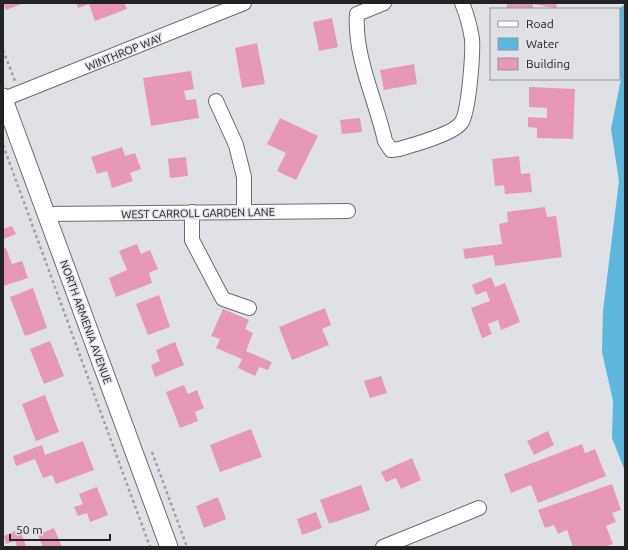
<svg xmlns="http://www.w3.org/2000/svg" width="628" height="550" viewBox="0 0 628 550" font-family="Ubuntu,sans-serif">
<rect width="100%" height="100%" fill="#e0e1e6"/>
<path fill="#5db6db" d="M 625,4 L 625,471 L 612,438 L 613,401 L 602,352 L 603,311 L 619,181 L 611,129 L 621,79 L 619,72 L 619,9 Z"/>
<path fill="#e798b6" d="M 3,3 L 24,3 L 6,10 Z
M 76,3 L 124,3 L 127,9 L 95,21 L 89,4 L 78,8 Z
M 507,3 L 557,3 L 556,8 L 554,8 L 533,4 L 533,9 L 507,9 Z
M 332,18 L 338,47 L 319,51 L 313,22 Z
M 257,43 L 265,84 L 242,88 L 235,48 Z
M 414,64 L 417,84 L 384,90 L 380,70 Z
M 191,71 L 194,89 L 184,91 L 186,100 L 196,99 L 199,118 L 151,126 L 143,78 Z
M 529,87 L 575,89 L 573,139 L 537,138 L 537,128 L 528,127 L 528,117 L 547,118 L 547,108 L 529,107 Z
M 280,118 L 318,136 L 296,180 L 277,171 L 286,153 L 267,144 Z
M 360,118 L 362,132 L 342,134 L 340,120 Z
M 122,147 L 125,156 L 135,153 L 141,169 L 130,173 L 133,181 L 112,188 L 107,171 L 97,174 L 91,157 Z
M 519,156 L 521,174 L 530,173 L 532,192 L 505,194 L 504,185 L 495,186 L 492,159 Z
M 186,157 L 188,176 L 170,178 L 168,159 Z
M 545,207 L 547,217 L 556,216 L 562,257 L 495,266 L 493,255 L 465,259 L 463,249 L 502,244 L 499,224 L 508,222 L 507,212 Z
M 12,226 L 16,234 L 3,239 L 3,229 Z
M 137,244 L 141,254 L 150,250 L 158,269 L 149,273 L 152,283 L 116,297 L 109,278 L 127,270 L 119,251 Z
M 6,248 L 12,264 L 22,261 L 28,278 L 3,286 L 3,249 Z
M 491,277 L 495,287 L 505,283 L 520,322 L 501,330 L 498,320 L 488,324 L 492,334 L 482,338 L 471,308 L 490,301 L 486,291 L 476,295 L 472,285 Z
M 33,288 L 47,328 L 25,336 L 10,297 Z
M 159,295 L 170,327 L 148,335 L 136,304 Z
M 325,308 L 331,325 L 322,329 L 329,345 L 292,360 L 279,327 Z
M 223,309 L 249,320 L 245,329 L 253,333 L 246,351 L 272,362 L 268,370 L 259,367 L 255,376 L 238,368 L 242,359 L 216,348 L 220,339 L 211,336 Z
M 50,341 L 64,376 L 44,384 L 30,349 Z
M 175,342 L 184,365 L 155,377 L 151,365 L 160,361 L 156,350 Z
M 381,376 L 387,393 L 370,398 L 364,381 Z
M 184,385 L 188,394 L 197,390 L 204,408 L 195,412 L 198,421 L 180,428 L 166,392 Z
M 45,395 L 59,432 L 36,441 L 22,404 Z
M 251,429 L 262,457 L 220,472 L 210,445 Z
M 548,431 L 554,445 L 534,455 L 527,441 Z
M 83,441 L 94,470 L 56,484 L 52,475 L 43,478 L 35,459 L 16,466 L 13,456 L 42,445 L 45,455 Z
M 582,444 L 585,453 L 595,449 L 606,476 L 538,503 L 531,485 L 511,493 L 504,474 Z
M 412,458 L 421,480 L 401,489 L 396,478 L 386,482 L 381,472 Z
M 612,484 L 621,510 L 612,513 L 616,522 L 606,526 L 613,544 L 604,547 L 573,547 L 567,530 L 558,534 L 554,525 L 545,528 L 538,510 Z
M 361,485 L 370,510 L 329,524 L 320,500 Z
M 97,487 L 108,515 L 90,522 L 87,513 L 78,516 L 74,507 L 83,504 L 79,494 Z
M 218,497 L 226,519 L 204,528 L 196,506 Z
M 316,512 L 322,528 L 302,535 L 297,519 Z
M 54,528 L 62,547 L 43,547 L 38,535 Z
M 20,529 L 26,546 L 17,547 L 15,541 L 6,544 L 4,536 Z"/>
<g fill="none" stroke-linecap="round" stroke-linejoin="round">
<g stroke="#6b6c70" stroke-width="16">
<path id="minor" d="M 384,3 L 357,14 C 354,57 376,100 385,141 L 391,150 L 399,149 C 413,145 453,134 461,123 C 469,113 473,53 472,39 C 470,26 467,15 462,3
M 4,99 L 244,3
M 216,101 L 236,145 L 244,177 L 244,212
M 192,212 L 192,240 L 223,299 L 249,308
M 47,214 L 348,211
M 383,547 L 479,508"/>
</g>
<g stroke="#6b6c70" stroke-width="19">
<path id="major" d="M 3,97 L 169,547"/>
</g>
<path stroke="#a0a1a5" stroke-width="2.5" stroke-dasharray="3 3" stroke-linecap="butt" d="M 3,50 L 15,81
M 3,145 L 150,547
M 152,452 L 187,547"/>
<use href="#minor" stroke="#fff" stroke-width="14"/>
<use href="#major" stroke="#fff" stroke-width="17"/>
</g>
<g text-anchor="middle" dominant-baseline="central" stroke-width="3" stroke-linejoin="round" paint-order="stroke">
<g font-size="11" fill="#232325" stroke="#e0e1e6">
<text transform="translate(124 52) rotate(-22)">WINTHROP WAY</text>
<text transform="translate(198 213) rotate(-1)">WEST CARROLL GARDEN LANE</text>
<text transform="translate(86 322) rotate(70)">NORTH ARMENIA AVENUE</text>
</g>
</g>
<rect width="628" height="550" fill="none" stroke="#232325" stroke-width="8"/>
<rect x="490" y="8" width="130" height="72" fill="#e0e1e6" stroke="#949599"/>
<rect x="498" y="21" width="20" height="6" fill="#ffffff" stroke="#949599"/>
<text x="526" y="28" font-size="12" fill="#232325">Road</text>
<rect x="498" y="38" width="20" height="12" fill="#5db6db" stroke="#949599"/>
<text x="526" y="48" font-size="12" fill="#232325">Water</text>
<rect x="498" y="58" width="20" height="12" fill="#e798b6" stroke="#949599"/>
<text x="526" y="68" font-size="12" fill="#232325">Building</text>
<path d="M10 534v6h100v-6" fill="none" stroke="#232325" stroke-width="2"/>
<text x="16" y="534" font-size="12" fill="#232325" stroke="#e0e1e6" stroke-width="3" paint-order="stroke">50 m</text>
</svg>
